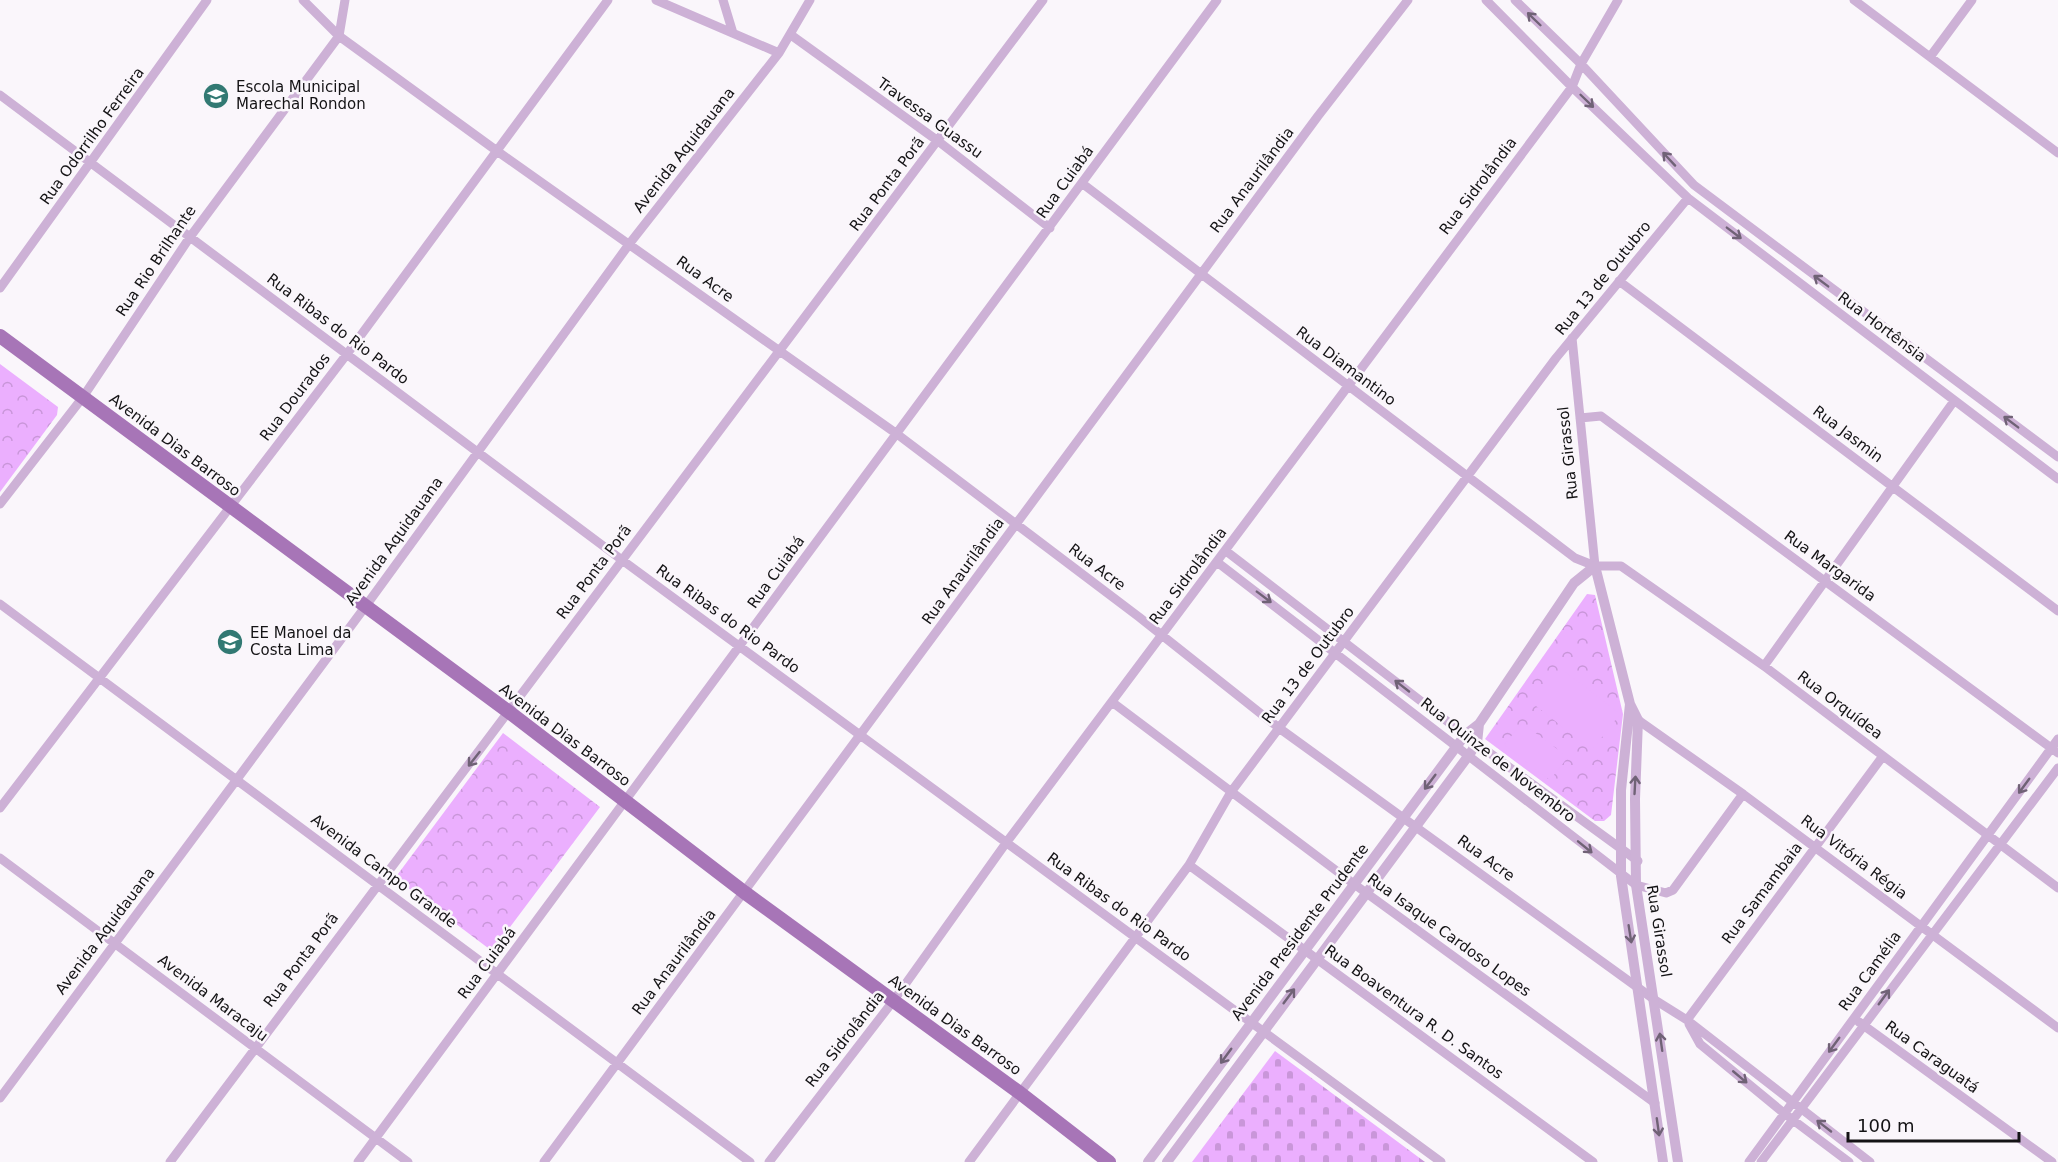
<svg xmlns="http://www.w3.org/2000/svg" width="2058" height="1162" viewBox="0 0 2058 1162" font-family="'DejaVu Sans',sans-serif">
<defs>
<pattern id="cemetery-stones" width="16" height="16" patternUnits="userSpaceOnUse" patternTransform="scale(1.5)"><rect width="16" height="16" fill="#ebaffe"/><path d="M2 7V4a2 2 0 0 1 4 0v3zM10 15v-3a2 2 0 0 1 4 0v3z" fill="#c996d9"/></pattern>
<pattern id="park-crowns" width="20" height="18" patternUnits="userSpaceOnUse" patternTransform="scale(1.5)"><rect width="20" height="18" fill="#ebaffe"/><path d="M2 6a3 3 0 1 1 6 0M12 15a3 3 0 1 1 6 0" fill="none" stroke="#c996d9"/></pattern>
</defs>
<rect width="100%" height="100%" fill="#faf6fb"/>
<path fill="url(#cemetery-stones)" d="M 1275,1051 L 1425,1162 L 1192,1162 Z"/>
<path fill="url(#park-crowns)" d="M 0,364 L 58,407 L 57,415 L 0,492 Z
M 1587,594 L 1595,595 L 1623,714 L 1611,815 L 1604,821 L 1595,821 L 1485,739 Z
M 503,733 L 600,807 L 492,951 L 395,878 Z"/>
<path fill="#ebaffe" d="M 1563,670 L 1620,714 L 1592,750 L 1536,706 Z
M 1522,723 L 1568,757 L 1550,780 L 1504,745 Z"/>
<g fill="none" stroke-linecap="round" stroke-linejoin="round">
<path stroke="#cdb1d6" stroke-width="9" d="M 303,0 L 339,36 L 497,151 L 897,434 L 1139,617 L 1279,728 L 1655,1000 L 1687,1020 L 1870,1162
M 656,0 L 779,53
M 723,0 L 733,33
M 1486,0 L 1572,87 L 1688,198 L 2058,479
M 1515,0 L 1581,64 L 1694,185 L 2058,457
M 1854,0 L 2058,153
M 791,35 L 938,141 L 1050,228
M 1930,57 L 1972,0
M 0,95 L 622,560 L 1441,1162
M 1083,184 L 1575,558 L 1595,566 L 1621,566 L 1764,666 L 2058,888
M 1619,281 L 2058,611
M 0,288 L 207,0
M 1572,338 L 1595,566
M 1580,418 L 1601,416 L 2058,753
M 0,504 L 83,397 L 190,237 L 339,36 L 345,0
M 1226,551 L 1465,735 L 1638,861
M 1217,562 L 1636,885 L 1666,893 L 1673,890 L 1743,794
M 0,604 L 750,1162
M 1764,666 L 1954,401
M 1112,702 L 1354,884 L 1655,1103
M 1633,720 L 1638,720 L 1743,794 L 2058,1028
M 0,808 L 347,354 L 608,0
M 0,858 L 408,1162
M 1189,865 L 1593,1162
M 1687,1020 L 1883,756
M 1859,1022 L 2052,1162
M 1689,1024 L 1700,1044 L 1785,1114 L 1849,1162
M 0,1098 L 365,607 L 630,243 L 779,53 L 810,0
M 170,1162 L 1043,0
M 358,1162 L 1217,0
M 544,1162 L 1318,116 L 1408,0
M 769,1162 L 894,1000 L 1006,843 L 1572,87 L 1581,64 L 1618,0
M 969,1162 L 1189,865 L 1231,792 L 1556,358 L 1688,198
M 1749,1162 L 2058,739
M 1761,1162 L 2058,768"/>
<path stroke="#cdb1d6" stroke-width="10" d="M 1630,704 L 1621,790 L 1621,876 L 1663,1162
M 1148,1162 L 1465,735 L 1479,724 L 1574,583 L 1595,566 L 1630,704 L 1638,720 L 1635,799 L 1636,885 L 1678,1162
M 1167,1162 L 1469,755 L 1477,743 L 1479,724"/>
<path stroke="#a775b7" stroke-width="14" d="M 0,336 L 509,712 L 744,892 L 1020,1093 L 1109,1162"/>
</g>
<defs><path id="oneway-shaft" d="M-6 0H5M1.5-3L5.5 0L1.5 3" fill="none" stroke-width="1.6" stroke-linecap="round" stroke-linejoin="round" transform="scale(1.5)"/></defs>
<g stroke="#706276">
<use href="#oneway-shaft" transform="translate(1534 19) rotate(-136)"/>
<use href="#oneway-shaft" transform="translate(1587 101) rotate(44)"/>
<use href="#oneway-shaft" transform="translate(1669 159) rotate(-133)"/>
<use href="#oneway-shaft" transform="translate(1734 233) rotate(37)"/>
<use href="#oneway-shaft" transform="translate(1821 281) rotate(-143)"/>
<use href="#oneway-shaft" transform="translate(2011 422) rotate(-143)"/>
<use href="#oneway-shaft" transform="translate(1264 597) rotate(37)"/>
<use href="#oneway-shaft" transform="translate(1402 686) rotate(-142)"/>
<use href="#oneway-shaft" transform="translate(474 759) rotate(128)"/>
<use href="#oneway-shaft" transform="translate(1430 782) rotate(127)"/>
<use href="#oneway-shaft" transform="translate(1635 785) rotate(-87)"/>
<use href="#oneway-shaft" transform="translate(2024 786) rotate(126)"/>
<use href="#oneway-shaft" transform="translate(1585 847) rotate(39)"/>
<use href="#oneway-shaft" transform="translate(1630 934) rotate(81)"/>
<use href="#oneway-shaft" transform="translate(1289 996) rotate(-53)"/>
<use href="#oneway-shaft" transform="translate(1884 997) rotate(-54)"/>
<use href="#oneway-shaft" transform="translate(1661 1042) rotate(-98)"/>
<use href="#oneway-shaft" transform="translate(1834 1045) rotate(126)"/>
<use href="#oneway-shaft" transform="translate(1226 1056) rotate(126)"/>
<use href="#oneway-shaft" transform="translate(1740 1077) rotate(40)"/>
<use href="#oneway-shaft" transform="translate(1824 1126) rotate(-142)"/>
<use href="#oneway-shaft" transform="translate(1658 1127) rotate(82)"/>
</g>
<defs>
<g id="school-disc" transform="scale(1.35)"><circle r="9.5" fill="#327973" stroke="#faf6fb"/><path d="M0-5L7-2L0 1L-7-2ZM-4 1L0 2.5L4 1V4Q0 6-4 4Z" fill="#fff"/></g>
</defs>
<g fill-rule="evenodd">
<use href="#school-disc" x="216" y="96"/>
<use href="#school-disc" x="230" y="642"/>
</g>
<g text-anchor="middle" dominant-baseline="central" stroke-width="5" stroke-linejoin="round" paint-order="stroke">
<g font-size="15" fill="#141315" stroke="#faf6fb" text-anchor="start">
<text x="236" y="87">Escola Municipal<tspan x="236" dy="17">Marechal Rondon</tspan></text>
<text x="250" y="633">EE Manoel da<tspan x="250" dy="17">Costa Lima</tspan></text>
</g>
<g font-size="15" fill="#141315" stroke="#faf6fb">
<text transform="translate(930 118) rotate(36)">Travessa Guassu</text>
<text transform="translate(92 136) rotate(-54)">Rua Odorrilho Ferreira</text>
<text transform="translate(684 150) rotate(-52)">Avenida Aquidauana</text>
<text transform="translate(1252 180) rotate(-53)">Rua Anaurilândia</text>
<text transform="translate(1065 182) rotate(-54)">Rua Cuiabá</text>
<text transform="translate(887 184) rotate(-53)">Rua Ponta Porã</text>
<text transform="translate(1478 186) rotate(-53)">Rua Sidrolândia</text>
<text transform="translate(156 261) rotate(-56)">Rua Rio Brilhante</text>
<text transform="translate(1603 278) rotate(-51)">Rua 13 de Outubro</text>
<text transform="translate(705 279) rotate(36)">Rua Acre</text>
<text transform="translate(1882 327) rotate(37)">Rua Hortênsia</text>
<text transform="translate(338 329) rotate(37)">Rua Ribas do Rio Pardo</text>
<text transform="translate(1346 366) rotate(37)">Rua Diamantino</text>
<text transform="translate(295 397) rotate(-53)">Rua Dourados</text>
<text transform="translate(1848 434) rotate(37)">Rua Jasmin</text>
<text transform="translate(175 445) rotate(37)">Avenida Dias Barroso</text>
<text transform="translate(1568 453) rotate(-96)">Rua Girassol</text>
<text transform="translate(394 541) rotate(-54)">Avenida Aquidauana</text>
<text transform="translate(1830 566) rotate(36)">Rua Margarida</text>
<text transform="translate(1097 567) rotate(37)">Rua Acre</text>
<text transform="translate(963 571) rotate(-54)">Rua Anaurilândia</text>
<text transform="translate(594 572) rotate(-53)">Rua Ponta Porã</text>
<text transform="translate(776 572) rotate(-54)">Rua Cuiabá</text>
<text transform="translate(1188 576) rotate(-53)">Rua Sidrolândia</text>
<text transform="translate(728 619) rotate(36)">Rua Ribas do Rio Pardo</text>
<text transform="translate(1308 665) rotate(-53)">Rua 13 de Outubro</text>
<text transform="translate(1840 705) rotate(37)">Rua Orquídea</text>
<text transform="translate(565 735) rotate(37)">Avenida Dias Barroso</text>
<text transform="translate(1498 760) rotate(38)">Rua Quinze de Novembro</text>
<text transform="translate(1854 857) rotate(37)">Rua Vitória Régia</text>
<text transform="translate(1486 858) rotate(36)">Rua Acre</text>
<text transform="translate(384 871) rotate(37)">Avenida Campo Grande</text>
<text transform="translate(1762 893) rotate(-53)">Rua Samambaia</text>
<text transform="translate(1119 907) rotate(36)">Rua Ribas do Rio Pardo</text>
<text transform="translate(105 931) rotate(-53)">Avenida Aquidauana</text>
<text transform="translate(1659 931) rotate(81)">Rua Girassol</text>
<text transform="translate(1300 932) rotate(-53)">Avenida Presidente Prudente</text>
<text transform="translate(1449 935) rotate(36)">Rua Isaque Cardoso Lopes</text>
<text transform="translate(301 960) rotate(-53)">Rua Ponta Porã</text>
<text transform="translate(674 962) rotate(-53)">Rua Anaurilândia</text>
<text transform="translate(487 963) rotate(-53)">Rua Cuiabá</text>
<text transform="translate(1870 971) rotate(-54)">Rua Camélia</text>
<text transform="translate(213 998) rotate(37)">Avenida Maracaju</text>
<text transform="translate(1414 1012) rotate(36)">Rua Boaventura R. D. Santos</text>
<text transform="translate(955 1025) rotate(36)">Avenida Dias Barroso</text>
<text transform="translate(845 1039) rotate(-52)">Rua Sidrolândia</text>
<text transform="translate(1932 1057) rotate(36)">Rua Caraguatá</text>
</g>
</g>
<path d="M1848 1132v9h171v-9" fill="none" stroke="#141315" stroke-width="3"/>
<text x="1857" y="1132" font-size="18" fill="#141315" stroke="#faf6fb" stroke-width="4.5" paint-order="stroke">100 m</text>
</svg>
